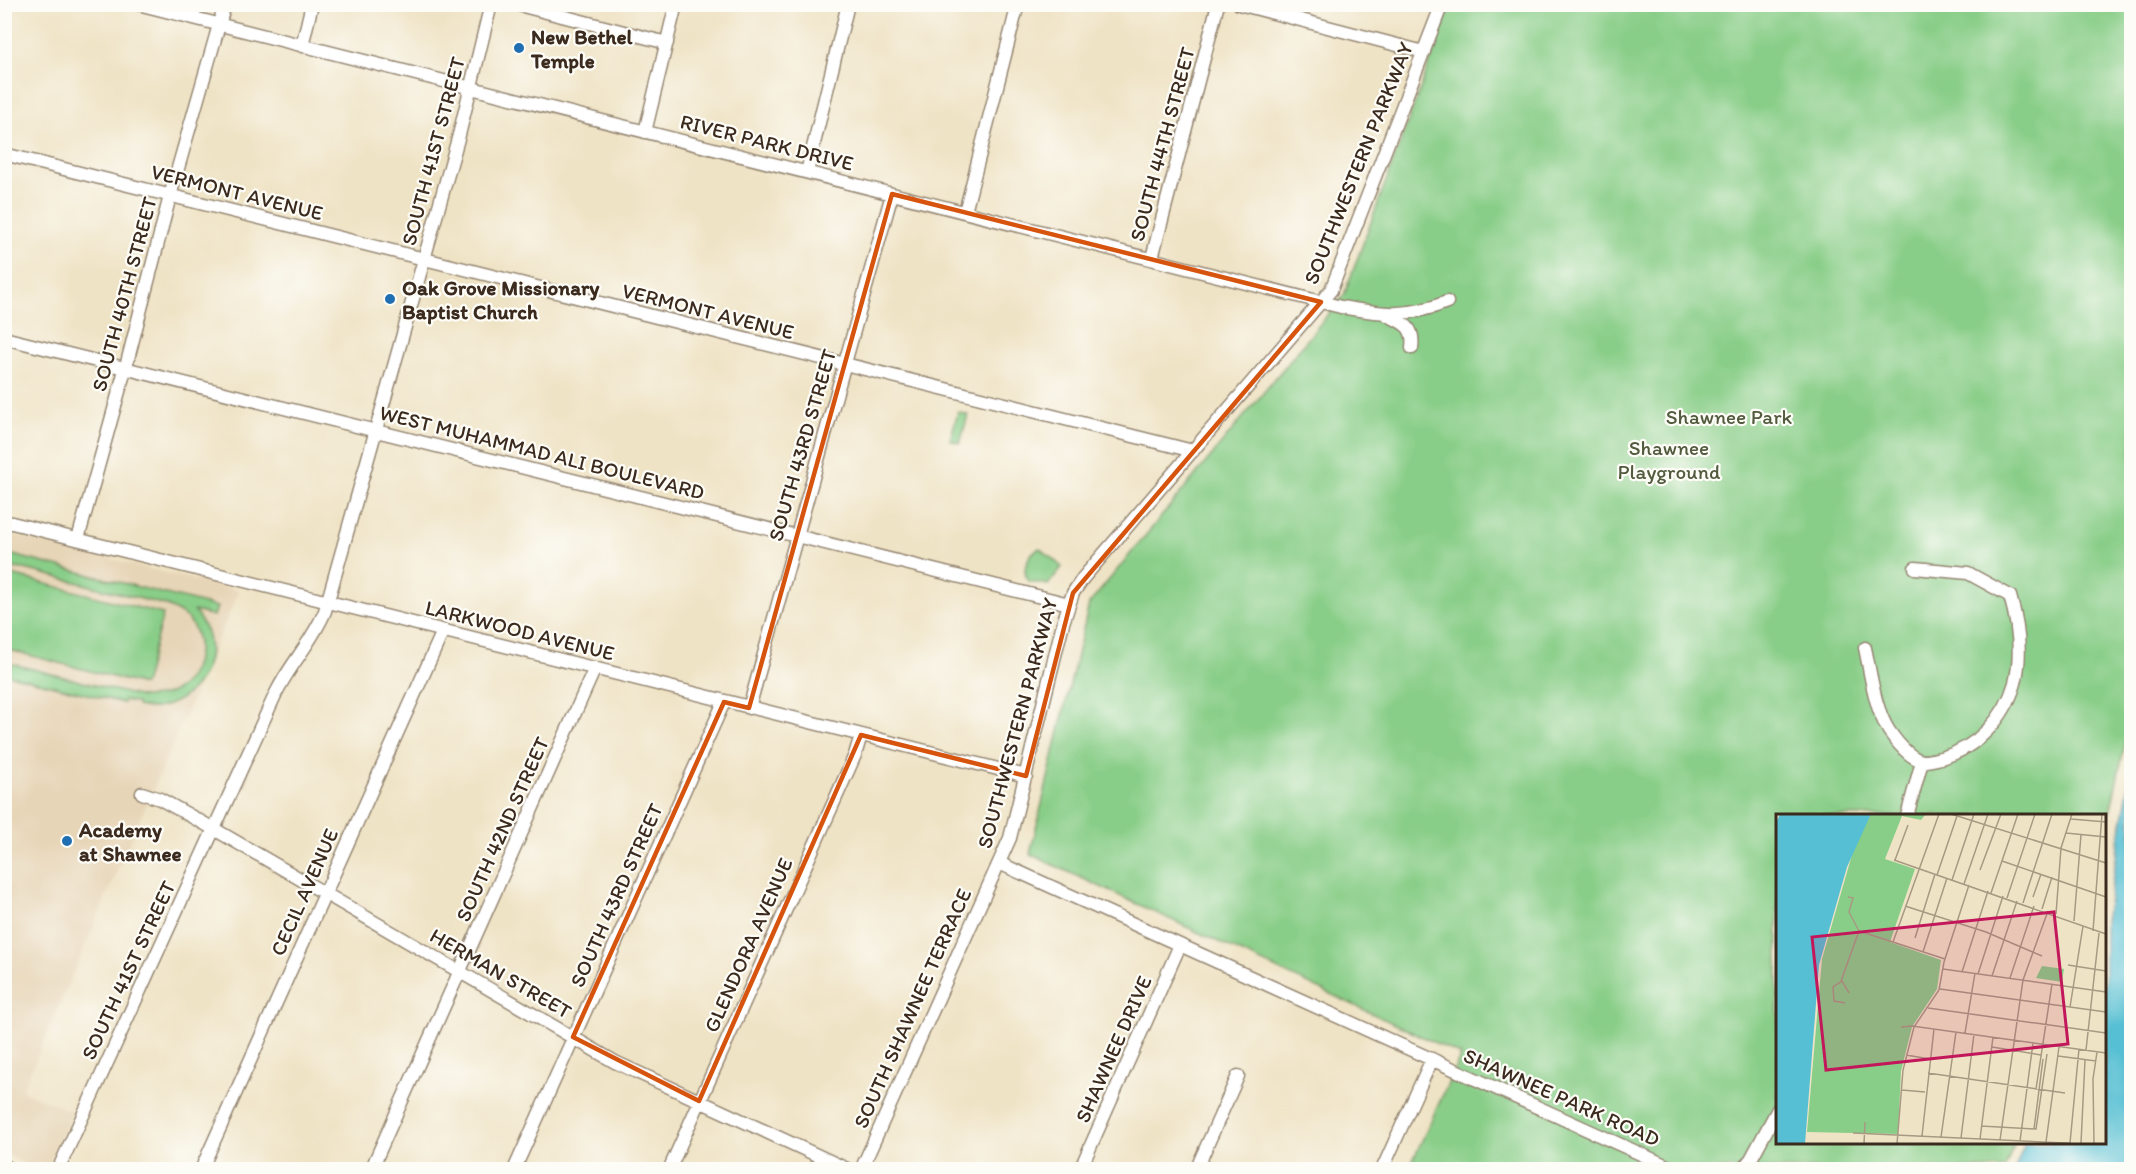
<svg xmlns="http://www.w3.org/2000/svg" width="2136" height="1174" viewBox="0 0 2136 1174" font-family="Itim,sans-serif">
<rect width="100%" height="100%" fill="#fdfcf7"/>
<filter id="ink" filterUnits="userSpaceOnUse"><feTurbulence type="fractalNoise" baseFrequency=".0167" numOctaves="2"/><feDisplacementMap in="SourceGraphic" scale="12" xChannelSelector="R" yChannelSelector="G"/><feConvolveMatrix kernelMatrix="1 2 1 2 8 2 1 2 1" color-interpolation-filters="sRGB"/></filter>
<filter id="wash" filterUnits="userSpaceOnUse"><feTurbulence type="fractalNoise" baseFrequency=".008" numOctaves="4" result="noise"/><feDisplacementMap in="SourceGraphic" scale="24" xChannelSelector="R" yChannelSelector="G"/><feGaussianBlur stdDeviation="1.35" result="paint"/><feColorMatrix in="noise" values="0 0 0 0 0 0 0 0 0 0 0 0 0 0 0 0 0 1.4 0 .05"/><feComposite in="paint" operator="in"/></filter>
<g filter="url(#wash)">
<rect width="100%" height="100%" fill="#efe3c5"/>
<path fill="#e7d5b7" d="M 5,533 L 239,591 L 22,1091 L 73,1112 L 47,1169 L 34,1169 L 5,1154 Z"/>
<path fill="#89ce88" stroke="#627c53" stroke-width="1.5" d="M 1451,5 L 2131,5 L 2132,712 L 2105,835 L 2104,816 L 1778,816 L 1778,1142 L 2014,1143 L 2005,1169 L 1409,1169 L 1461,1055 L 1030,854 L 1089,604 L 1344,295 Z
M 958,412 L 968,415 L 960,443 L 950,440 Z
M 1040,548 L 1062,567 L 1048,585 L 1028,581 C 1021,570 1028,553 1040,548 Z
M 5,553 L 217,607 L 214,616 L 194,611 C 199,618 206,627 208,636 C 217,669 189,704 156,708 C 150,709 143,707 137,706 L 137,703 L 124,700 L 123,703 L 5,674 L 5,662 L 142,697 C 151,697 161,697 170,693 C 197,681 207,645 189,620 C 183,613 173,609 165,605 L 25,569 L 10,568 L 5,570 Z
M 4,573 L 163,614 L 144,685 L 5,649 Z"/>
<path fill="#57bfd3" stroke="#497478" stroke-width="1.5" d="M 2131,773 L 2131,1169 L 2015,1169 L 2025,1143 L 2104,1142 L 2105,921 Z"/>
</g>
<g filter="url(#ink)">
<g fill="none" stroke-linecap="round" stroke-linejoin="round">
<g stroke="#958672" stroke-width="15">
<path id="minor" d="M 138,4 L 1341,307 C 1382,314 1408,318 1447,302
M 515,4 L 667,43
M 1239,4 L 1424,52
M 302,46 L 312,4
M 645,132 L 676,4
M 4,154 L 1193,451
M 807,172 L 848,4
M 965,212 L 1018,4
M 1152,258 L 1218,4
M 1387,315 C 1404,323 1415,327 1412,348
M 4,338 L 1069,604
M 4,521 L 1026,776
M 78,539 L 128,359 L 170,196 L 225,4
M 1865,648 C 1871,675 1874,707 1889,731 C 1896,741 1910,759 1923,761 C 1929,761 1936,759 1941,758 C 1977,748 2005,718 2015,683 C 2022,655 2018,623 2010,596 L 1968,573 L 1915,568
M 749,708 L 892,194
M 142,793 L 160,799 L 214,829 L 615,1062 L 849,1170
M 1907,816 L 1922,761
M 999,863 L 1676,1170
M 4,1165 L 12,1170
M 58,1170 L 276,693 C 290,664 313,641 325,611 L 459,135 L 491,4
M 201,1170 L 443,631
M 371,1170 L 595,668
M 514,1170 L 724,702
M 669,1170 L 855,755 L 861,735
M 861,1170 L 1010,838 L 1063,623 L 1073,593 L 1083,578 L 1331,290 L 1442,4
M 1080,1170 L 1180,945
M 1196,1170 L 1238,1076
M 1382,1170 L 1432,1059
M 1742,1170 L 1751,1159 L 1778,1109"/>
</g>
<use href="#minor" stroke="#fff" stroke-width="12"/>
</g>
</g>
<path fill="none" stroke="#d7540e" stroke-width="4.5" stroke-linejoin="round" d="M 892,194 L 1321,302 L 1073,593 L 1026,776 L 861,735 L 699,1101 L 573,1037 L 724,702 L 749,708 Z"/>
<g fill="#1f6fb2" stroke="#fdfcf7" stroke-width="2">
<circle cx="519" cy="48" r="6"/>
<circle cx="390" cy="299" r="6"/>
<circle cx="67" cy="841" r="6"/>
</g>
<g text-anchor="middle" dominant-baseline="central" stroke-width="4.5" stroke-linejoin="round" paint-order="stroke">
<g font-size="21" font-weight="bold" fill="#3b2a1e" stroke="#fdfcf7" text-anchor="start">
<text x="531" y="36">New Bethel<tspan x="531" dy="24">Temple</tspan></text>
<text x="402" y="287">Oak Grove Missionary<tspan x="402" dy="24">Baptist Church</tspan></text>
<text x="79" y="829">Academy<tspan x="79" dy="24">at Shawnee</tspan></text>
</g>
<g font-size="21" fill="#3b2a1e" stroke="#fdfcf7">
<text transform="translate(767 142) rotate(14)">RIVER PARK DRIVE</text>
<text transform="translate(1162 144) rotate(-75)">SOUTH 44TH STREET</text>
<text transform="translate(433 151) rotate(-75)">SOUTH 41ST STREET</text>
<text transform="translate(1358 163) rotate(-68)">SOUTHWESTERN PARKWAY</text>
<text transform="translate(237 192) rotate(14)">VERMONT AVENUE</text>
<text transform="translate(124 294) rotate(-75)">SOUTH 40TH STREET</text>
<text transform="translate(708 311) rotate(14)">VERMONT AVENUE</text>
<text transform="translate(802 445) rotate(-74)">SOUTH 43RD STREET</text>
<text transform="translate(542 452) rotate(14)">WEST MUHAMMAD ALI BOULEVARD</text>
<text transform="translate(520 630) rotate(14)">LARKWOOD AVENUE</text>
<text transform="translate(1017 723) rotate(-75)">SOUTHWESTERN PARKWAY</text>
<text transform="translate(502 829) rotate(-66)">SOUTH 42ND STREET</text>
<text transform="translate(304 892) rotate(-66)">CECIL AVENUE</text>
<text transform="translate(616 895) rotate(-66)">SOUTH 43RD STREET</text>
<text transform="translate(748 945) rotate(-66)">GLENDORA AVENUE</text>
<text transform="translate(128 970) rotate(-65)">SOUTH 41ST STREET</text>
<text transform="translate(501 973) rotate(30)">HERMAN STREET</text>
<text transform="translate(912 1008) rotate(-66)">SOUTH SHAWNEE TERRACE</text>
<text transform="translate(1113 1049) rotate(-66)">SHAWNEE DRIVE</text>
<text transform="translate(1562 1097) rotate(24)">SHAWNEE PARK ROAD</text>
</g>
<g font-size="21" fill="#525b3e" stroke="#fdfcf7">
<text x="1729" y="416">Shawnee Park</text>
<text x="1669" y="447">Shawnee<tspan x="1669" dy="24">Playground</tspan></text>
</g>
</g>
<g transform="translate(1776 814)">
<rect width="330" height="330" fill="#efe3c5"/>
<path d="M 95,0 L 150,0 L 145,6 L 126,2 L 109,45 L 139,55 L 114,128 L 165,146 L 161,175 L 136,213 L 125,257 L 122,320 L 31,318 L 46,145 L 80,27 ZM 266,152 L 288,155 L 286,168 L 260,164 Z" fill="#89ce88"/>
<path d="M 4,0 L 95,0 L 71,53 L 43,151 L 29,330 L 0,330 L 0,9 Z" fill="#57bfd3"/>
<path fill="none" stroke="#a79982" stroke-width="1.5" d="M 175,0 L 330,49M 295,5 L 330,8M 290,19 L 330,23M 118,46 L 330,120M 119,46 L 132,11M 226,47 L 330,83M 204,56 L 225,0M 161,61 L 181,2M 176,66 L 198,0M 188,70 L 212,0M 215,79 L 242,0M 72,83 L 77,84 L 73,98 L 83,117M 257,83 L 265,60M 231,84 L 259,0M 247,89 L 276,0M 129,92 L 210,118 L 266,142M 266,95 L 276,63M 280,100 L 285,34 L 296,0M 298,107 L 305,21M 317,117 L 326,0M 139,124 L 159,60M 117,128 L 163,0M 147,138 L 171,64M 292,151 L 330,157M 167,155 L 330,178M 186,158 L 212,77M 202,160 L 227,82M 216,162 L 241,87M 234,164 L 258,92M 65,167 L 83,117 L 169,145M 164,175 L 330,198M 69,189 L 58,187 L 57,173 L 66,167 L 73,179M 294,193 L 307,112M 152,194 L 330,219M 125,213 L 136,212 L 330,239M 189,219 L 199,159M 216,233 L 265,241M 310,236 L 323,119M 130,241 L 154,245M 282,242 L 320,247M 152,259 L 289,279M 260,275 L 276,170M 126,276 L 149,278M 205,312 L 260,315 L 271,240M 258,315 L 267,245M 77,319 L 310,330M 146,322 L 158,215M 165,323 L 180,218M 185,324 L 198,220M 204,325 L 217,223M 224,326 L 247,166 L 272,97M 244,327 L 257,229M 270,328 L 283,233M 294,329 L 303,235M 305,329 L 309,246M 88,330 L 89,308M 121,330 L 127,256 L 138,213 L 163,176 L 168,148 L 193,71M 318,330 L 317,265 L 321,238"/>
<path fill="#c2185b" fill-opacity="0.15" stroke="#c2185b" stroke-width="3" d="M 278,98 L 292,230 L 50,256 L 36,123 Z"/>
<rect width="330" height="330" fill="none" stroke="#3b2a1e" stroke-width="3"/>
</g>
<rect width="2136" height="1174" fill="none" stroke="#fdfcf7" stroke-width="24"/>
</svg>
